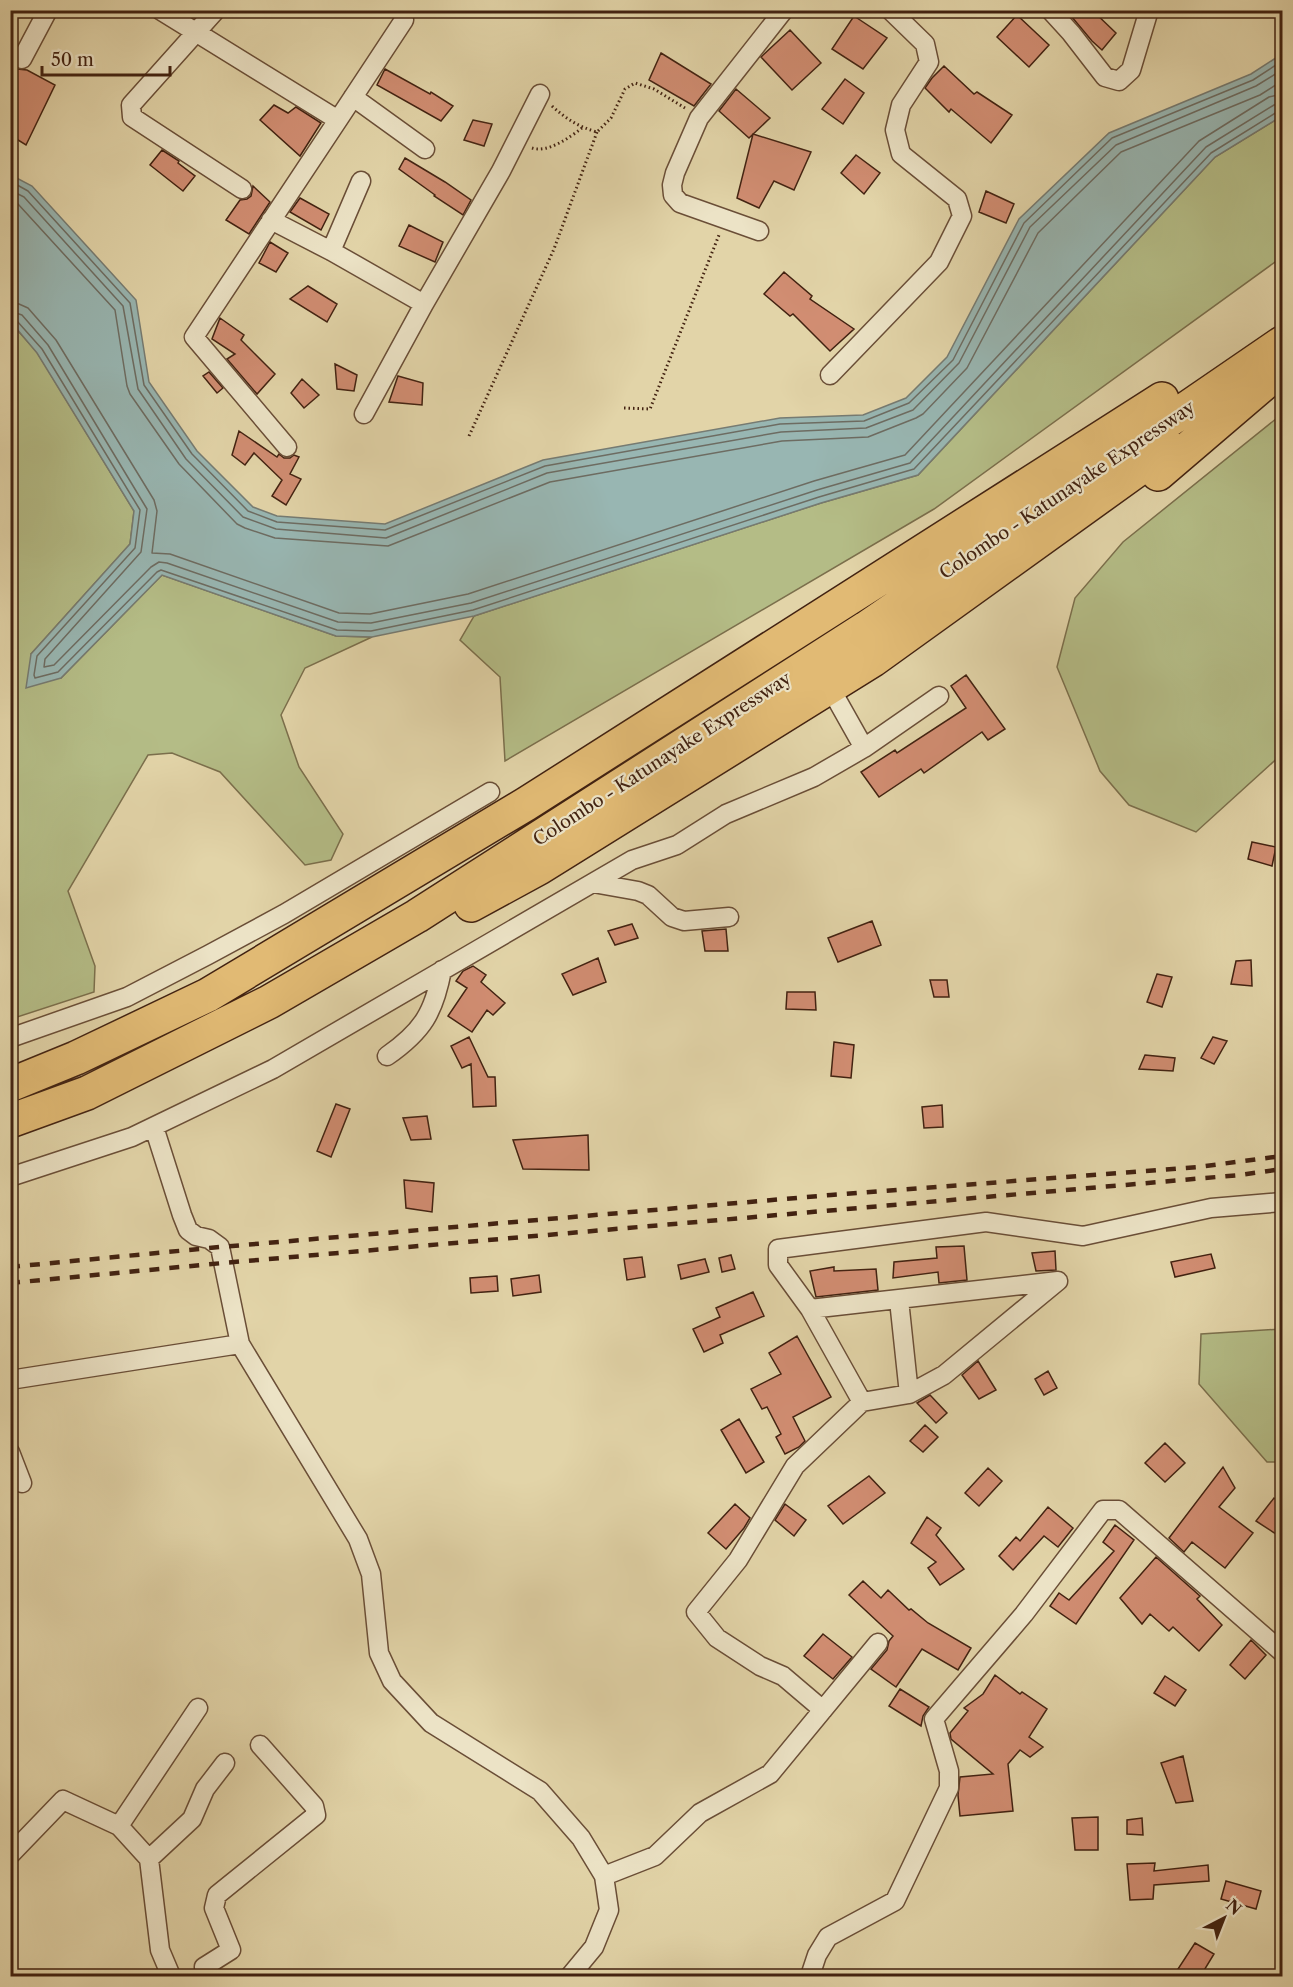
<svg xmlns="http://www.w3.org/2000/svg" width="1293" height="1987" viewBox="0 0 1293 1987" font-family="'Libre Caslon Text',serif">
<rect width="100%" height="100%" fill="#e2d4a8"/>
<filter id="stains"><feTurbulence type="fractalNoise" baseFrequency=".00333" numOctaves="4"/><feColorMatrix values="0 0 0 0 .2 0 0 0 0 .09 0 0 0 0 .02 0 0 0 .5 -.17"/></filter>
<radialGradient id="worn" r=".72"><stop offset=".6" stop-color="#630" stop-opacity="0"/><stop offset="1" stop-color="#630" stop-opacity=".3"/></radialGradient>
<path fill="#b4bc86" stroke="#7b6f4c" stroke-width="1.5" d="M 1282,116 L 1282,257 L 934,509 L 505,761 L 500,677 L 460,640 L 474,616 L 821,503 L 918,475 L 1215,157 Z
M 10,322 L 37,352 L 134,511 L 130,544 L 31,654 L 61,678 L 162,575 L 336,636 L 372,637 L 305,668 L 281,715 L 299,767 L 343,834 L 331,860 L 305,865 L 220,772 L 172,753 L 148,755 L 68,891 L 95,966 L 94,992 L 11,1019 Z
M 1282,414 L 1282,754 L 1196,832 L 1129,805 L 1100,771 L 1057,667 L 1075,598 L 1123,542 Z
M 1282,1329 L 1282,1462 L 1267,1462 L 1199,1384 L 1201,1334 Z"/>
<path fill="#98b6b2" stroke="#767b72" stroke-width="1.5" d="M 1282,54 L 1282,116 L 1215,157 L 918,475 L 821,503 L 474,616 L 372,637 L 336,636 L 162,575 L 61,678 L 26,688 L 31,654 L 130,544 L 134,511 L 37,353 L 11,322 L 11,175 L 32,186 L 136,300 L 149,382 L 197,451 L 253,507 L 277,516 L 385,524 L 543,460 L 780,418 L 863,415 L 906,398 L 947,357 L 1019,219 L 1109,133 L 1251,74 Z"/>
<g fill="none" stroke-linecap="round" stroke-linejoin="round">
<path stroke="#6d6c62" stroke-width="1.5" d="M 10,181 L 28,191 L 130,303 L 144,385 L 192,454 L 248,511 L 277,522 L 385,530 L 545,466 L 780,424 L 864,421 L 909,403 L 953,360 L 1024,223 L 1112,138 L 1253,80 L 1282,61
M 10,190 L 24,197 L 123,306 L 138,389 L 186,459 L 243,517 L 276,529 L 386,538 L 547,473 L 781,432 L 866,428 L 913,410 L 959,363 L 1030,227 L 1116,145 L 1256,86 L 1282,70
M 10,200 L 18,204 L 115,310 L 127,386 L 130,394 L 179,464 L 237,524 L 245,528 L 275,538 L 388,546 L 550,482 L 782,441 L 868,437 L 916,418 L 923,414 L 967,368 L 1038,233 L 1121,152 L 1260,95 L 1282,81
M 10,302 L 19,304 L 28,308 L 56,340 L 154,500 L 157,511 L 152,553 L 170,554 L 339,613 L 370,614 L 468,594 L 814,481 L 905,455 L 1199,141 L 1269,97 L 1282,94
M 10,311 L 22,315 L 48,345 L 147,509 L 141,552 L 45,659 L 44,667 L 54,665 L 151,567 L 159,562 L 167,563 L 338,622 L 371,623 L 471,603 L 817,490 L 910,463 L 1206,147 L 1274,105 L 1282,103
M 10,319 L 17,321 L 42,349 L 140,510 L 135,548 L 37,656 L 34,675 L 35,678 L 58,672 L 157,572 L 161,570 L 337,630 L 371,631 L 473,610 L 819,497 L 914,469 L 1211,153 L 1277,112 L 1282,111"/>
</g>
<path fill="#d18d72" stroke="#422211" stroke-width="1.5" d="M 1066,10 L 1092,10 L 1116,33 L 1102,50 L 1092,41 Z
M 1017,15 L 1049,45 L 1029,67 L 997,37 Z
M 854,16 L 887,38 L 863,69 L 832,49 Z
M 790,30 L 821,63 L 792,90 L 761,57 Z
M 661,53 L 711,84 L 694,106 L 649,80 Z
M 10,63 L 17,69 L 27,70 L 55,85 L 26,145 L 10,135 Z
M 944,66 L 974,94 L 977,92 L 1012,115 L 991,143 L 951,109 L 949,112 L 925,88 L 932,78 Z
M 385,69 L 430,94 L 431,92 L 453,106 L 441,121 L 377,85 Z
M 845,79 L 864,93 L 843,124 L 822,109 Z
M 736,89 L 770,118 L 749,138 L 719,111 Z
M 274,105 L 288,113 L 296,107 L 321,123 L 300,156 L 260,120 Z
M 473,120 L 492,124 L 484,146 L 464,140 Z
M 753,134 L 811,152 L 794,190 L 774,181 L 759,208 L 737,198 Z
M 162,150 L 179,161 L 178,163 L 195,176 L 183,191 L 150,165 Z
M 856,155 L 880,173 L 864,194 L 841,173 Z
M 405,158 L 445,182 L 471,200 L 463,215 L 434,196 L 435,195 L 399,169 Z
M 253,186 L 270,202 L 249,234 L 226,220 L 240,200 L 247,199 L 251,196 Z
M 986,191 L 1014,204 L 1006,223 L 979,212 Z
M 300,198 L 329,214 L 321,230 L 290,212 Z
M 409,225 L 443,242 L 435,262 L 399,246 Z
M 270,242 L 288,253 L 276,272 L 259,263 Z
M 784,272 L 812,296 L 810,299 L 854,329 L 830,351 L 793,314 L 790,316 L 764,294 Z
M 308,286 L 337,304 L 327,322 L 290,299 Z
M 220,318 L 244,335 L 241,340 L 275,374 L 257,394 L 227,359 L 235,354 L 212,339 Z
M 335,364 L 357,375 L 354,391 L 337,389 Z
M 209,372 L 223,388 L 217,393 L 203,376 Z
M 398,376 L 423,383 L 422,405 L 389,402 Z
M 302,379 L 319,395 L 304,408 L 291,393 Z
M 239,431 L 277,457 L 279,454 L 284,458 L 290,458 L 294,455 L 299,457 L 290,474 L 301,479 L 286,505 L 272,496 L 282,480 L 254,453 L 245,465 L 232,455 Z
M 966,675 L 1005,729 L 988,740 L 982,732 L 924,773 L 921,769 L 879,797 L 861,772 L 895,750 L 897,753 L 966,708 L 951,686 Z
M 1252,842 L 1276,847 L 1272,866 L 1248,859 Z
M 872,921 L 881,945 L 838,962 L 828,938 Z
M 632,924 L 638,938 L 615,945 L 608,931 Z
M 726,929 L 728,951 L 705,951 L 702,931 Z
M 598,958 L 606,982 L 573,995 L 562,974 Z
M 1251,960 L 1252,986 L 1231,984 L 1236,961 Z
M 473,966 L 486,975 L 481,982 L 505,1003 L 493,1015 L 487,1010 L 472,1032 L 448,1016 L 467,988 L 456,981 L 463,971 Z
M 1157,974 L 1172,977 L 1162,1007 L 1147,1002 Z
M 930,980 L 947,980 L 949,997 L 934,997 Z
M 787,992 L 815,992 L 816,1010 L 786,1009 Z
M 469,1037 L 488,1077 L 495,1077 L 496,1106 L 473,1107 L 471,1064 L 462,1068 L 451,1046 Z
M 1213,1037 L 1227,1041 L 1214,1064 L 1201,1058 Z
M 834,1042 L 854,1045 L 851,1078 L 831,1076 Z
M 1145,1055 L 1175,1058 L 1173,1071 L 1139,1069 Z
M 336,1104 L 350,1109 L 331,1157 L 317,1151 Z
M 942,1105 L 943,1127 L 924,1128 L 922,1107 Z
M 427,1116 L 431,1139 L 411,1140 L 403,1118 Z
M 588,1135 L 589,1170 L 523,1169 L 513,1140 Z
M 404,1180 L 434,1183 L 432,1212 L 406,1208 Z
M 964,1246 L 967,1280 L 939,1283 L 938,1272 L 893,1278 L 894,1262 L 937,1258 L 936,1247 Z
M 1055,1251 L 1056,1270 L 1036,1271 L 1032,1253 Z
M 1211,1254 L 1215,1268 L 1175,1277 L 1171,1262 Z
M 731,1255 L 735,1269 L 722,1272 L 719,1258 Z
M 642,1257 L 645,1277 L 627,1280 L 624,1259 Z
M 705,1259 L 709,1272 L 681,1279 L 678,1265 Z
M 834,1267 L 834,1271 L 876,1269 L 878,1290 L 816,1297 L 810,1271 Z
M 539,1275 L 541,1292 L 513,1296 L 511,1279 Z
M 497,1276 L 498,1291 L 471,1293 L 470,1278 Z
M 753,1292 L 764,1316 L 720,1335 L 723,1343 L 704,1352 L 693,1329 L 720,1317 L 716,1308 Z
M 797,1336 L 831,1397 L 793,1417 L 805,1441 L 799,1447 L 785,1454 L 776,1437 L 781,1434 L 767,1407 L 762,1409 L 751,1389 L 781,1374 L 769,1353 Z
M 978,1361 L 996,1390 L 979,1399 L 962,1375 Z
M 1048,1371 L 1057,1388 L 1044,1395 L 1035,1379 Z
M 930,1395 L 947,1413 L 936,1423 L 917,1403 Z
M 739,1419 L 764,1462 L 746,1473 L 721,1430 Z
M 925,1425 L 938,1437 L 923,1452 L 910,1441 Z
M 1165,1443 L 1185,1463 L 1165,1482 L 1145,1463 Z
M 1223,1467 L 1235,1488 L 1219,1507 L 1253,1533 L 1225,1568 L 1192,1542 L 1184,1552 L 1169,1538 Z
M 988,1468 L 1002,1481 L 979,1506 L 965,1493 Z
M 869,1476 L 885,1493 L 843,1524 L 828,1506 Z
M 1274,1498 L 1282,1504 L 1282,1538 L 1256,1521 Z
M 735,1504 L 750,1518 L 744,1528 L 726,1549 L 708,1533 Z
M 785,1504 L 806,1520 L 794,1536 L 775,1520 Z
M 1048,1507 L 1073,1528 L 1058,1547 L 1044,1536 L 1013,1570 L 999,1556 L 1016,1537 L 1020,1541 Z
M 927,1517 L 941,1528 L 936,1535 L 964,1569 L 940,1585 L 928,1568 L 936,1562 L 911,1543 Z
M 1115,1525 L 1134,1540 L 1076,1624 L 1050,1606 L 1059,1593 L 1069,1600 L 1114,1551 L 1103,1542 Z
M 1156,1557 L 1200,1596 L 1197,1599 L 1222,1625 L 1199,1651 L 1173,1627 L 1169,1631 L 1150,1614 L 1142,1624 L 1120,1598 Z
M 863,1581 L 881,1598 L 888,1590 L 909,1610 L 911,1609 L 928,1623 L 971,1648 L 958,1670 L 922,1649 L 896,1687 L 871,1669 L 887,1650 L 889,1641 L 893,1636 L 849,1595 Z
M 823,1634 L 852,1657 L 833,1679 L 804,1656 Z
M 1251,1640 L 1266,1655 L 1245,1679 L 1230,1665 Z
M 995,1675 L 1020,1694 L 1022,1692 L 1047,1709 L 1029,1737 L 1043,1747 L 1030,1757 L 1020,1750 L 1008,1764 L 1013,1811 L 960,1816 L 958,1795 L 960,1777 L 993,1774 L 951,1739 L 950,1733 L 968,1711 L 964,1708 L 983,1694 Z
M 1165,1676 L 1186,1690 L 1175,1706 L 1154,1693 Z
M 900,1689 L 929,1707 L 923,1716 L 921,1726 L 889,1706 Z
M 1183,1756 L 1193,1801 L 1176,1803 L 1161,1763 Z
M 1098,1817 L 1098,1850 L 1075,1850 L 1072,1818 Z
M 1142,1818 L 1143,1835 L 1127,1834 L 1127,1820 Z
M 1155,1863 L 1154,1871 L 1208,1865 L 1209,1881 L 1154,1885 L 1153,1899 L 1130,1900 L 1127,1864 Z
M 1226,1881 L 1261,1891 L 1256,1909 L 1221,1899 Z
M 1195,1943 L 1214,1954 L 1200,1977 L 1184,1977 L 1176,1972 Z"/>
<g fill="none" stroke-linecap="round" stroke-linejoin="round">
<g stroke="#6a4e37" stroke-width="21">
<path id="street" d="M 160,10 L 338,120 L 194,337 L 287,447
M 216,10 L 131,105 L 132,117 L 242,189
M 1050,10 L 1071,33 L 1105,77 L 1119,81 L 1131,70 L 1149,10
M 22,59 L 48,10
M 353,97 L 425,149
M 338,120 L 404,20
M 271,220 L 331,251 L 424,304
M 759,231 L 680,203 L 673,195 L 672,185 L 675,173 L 699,118 L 784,10
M 331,251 L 361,181
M 830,375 L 939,262 L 962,216 L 957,199 L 901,154 L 895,130 L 901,105 L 929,62 L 925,44 L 890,10
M 364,414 L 424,304 L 501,171 L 540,94
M 837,700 L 864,748
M 593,883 L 638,891 L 648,895 L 672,917 L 684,921 L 729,917
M 10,1038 L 127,997 L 208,955 L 284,914 L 490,792
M 387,1056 C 423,1031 434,1012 442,970
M 154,1127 L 182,1215 L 188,1230 L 196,1236 L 209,1239 L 220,1247 L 240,1344 L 358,1539 L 371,1574 L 379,1653 L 392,1681 L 431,1723 L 540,1791 L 581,1838 L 604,1876 L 609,1910 L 594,1947 L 570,1976
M 10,1177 L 132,1137 L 273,1069 L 632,860 L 677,845 L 726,814 L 814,777 L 864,748 L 939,696
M 899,1300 L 909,1394
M 810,1309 L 1058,1281 L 944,1375 L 909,1394 L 862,1402 L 795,1466 L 738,1560 L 696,1612 L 717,1638 L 760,1666 L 783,1676 L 823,1710
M 10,1380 L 240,1344
M 862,1402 L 810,1309 L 778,1265 L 778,1249 L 986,1222 L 1083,1236 L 1211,1208 L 1282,1202
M 10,1452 L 22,1483
M 119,1826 L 198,1708
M 10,1855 L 63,1800 L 119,1826 L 149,1859 L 160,1950 L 171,1976
M 149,1859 L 192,1819 L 205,1789 L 225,1763
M 604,1876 L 655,1856 L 700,1813 L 770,1774 L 878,1643
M 205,1976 L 204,1967 L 231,1950 L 214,1908 L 217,1895 L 316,1815 L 314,1806 L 260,1745
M 810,1976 L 817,1955 L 828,1937 L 895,1901 L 949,1788 L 949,1771 L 934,1719 L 1024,1614 L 1103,1510 L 1119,1510 L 1282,1652"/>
</g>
<g stroke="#422211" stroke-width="36">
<path id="highway" d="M 1158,474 L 1282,368
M 471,905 L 539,868 L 873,660 L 1169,447
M 10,1085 L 76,1058 L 208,995 L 526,804 L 1162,399
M 10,1121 L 87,1093 L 269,1002 L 417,916 L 866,628 L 1282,343"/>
</g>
<path stroke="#422211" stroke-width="3" stroke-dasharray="1.5 3" stroke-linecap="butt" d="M 552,106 C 566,119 579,127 597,132 L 611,118 L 625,89 L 635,83 L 654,89 L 685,108
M 532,148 C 548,153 569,138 582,128
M 624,408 L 650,409 L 719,235
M 469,436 L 554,249 L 597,132"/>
<use href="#street" stroke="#ece3c6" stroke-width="18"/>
<use href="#highway" stroke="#e1ba74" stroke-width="33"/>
<path stroke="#422211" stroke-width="4.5" stroke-dasharray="10 10" stroke-linecap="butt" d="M 10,1267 L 220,1247 L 831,1195 L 1198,1167 L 1282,1156
M 10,1283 L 223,1263 L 1240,1175 L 1282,1169"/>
</g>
<g text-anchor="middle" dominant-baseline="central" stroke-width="4.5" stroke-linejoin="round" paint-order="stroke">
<g font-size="18" fill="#422211" stroke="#ece3c6">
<text transform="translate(1067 490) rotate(-34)">Colombo - Katunayake Expressway</text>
<text transform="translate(662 759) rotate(-33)">Colombo - Katunayake Expressway</text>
</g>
</g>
<rect width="1293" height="1987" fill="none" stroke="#e2d4a8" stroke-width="36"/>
<rect x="12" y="12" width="1269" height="1963" fill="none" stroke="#422211" stroke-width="3"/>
<rect x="18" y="18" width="1257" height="1951" fill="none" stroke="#422211" stroke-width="1.5"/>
<g transform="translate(1224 1918) rotate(42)" stroke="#ece3c6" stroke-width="4.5" paint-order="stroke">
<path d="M0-4.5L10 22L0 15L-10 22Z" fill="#422211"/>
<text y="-9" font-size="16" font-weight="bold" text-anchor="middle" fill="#422211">N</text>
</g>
<path d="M42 66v9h128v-9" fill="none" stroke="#422211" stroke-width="3"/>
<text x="51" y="66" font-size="18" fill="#422211" stroke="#ece3c6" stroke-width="4.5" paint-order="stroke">50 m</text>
<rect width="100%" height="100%" filter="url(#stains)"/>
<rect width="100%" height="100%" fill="url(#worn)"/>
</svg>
